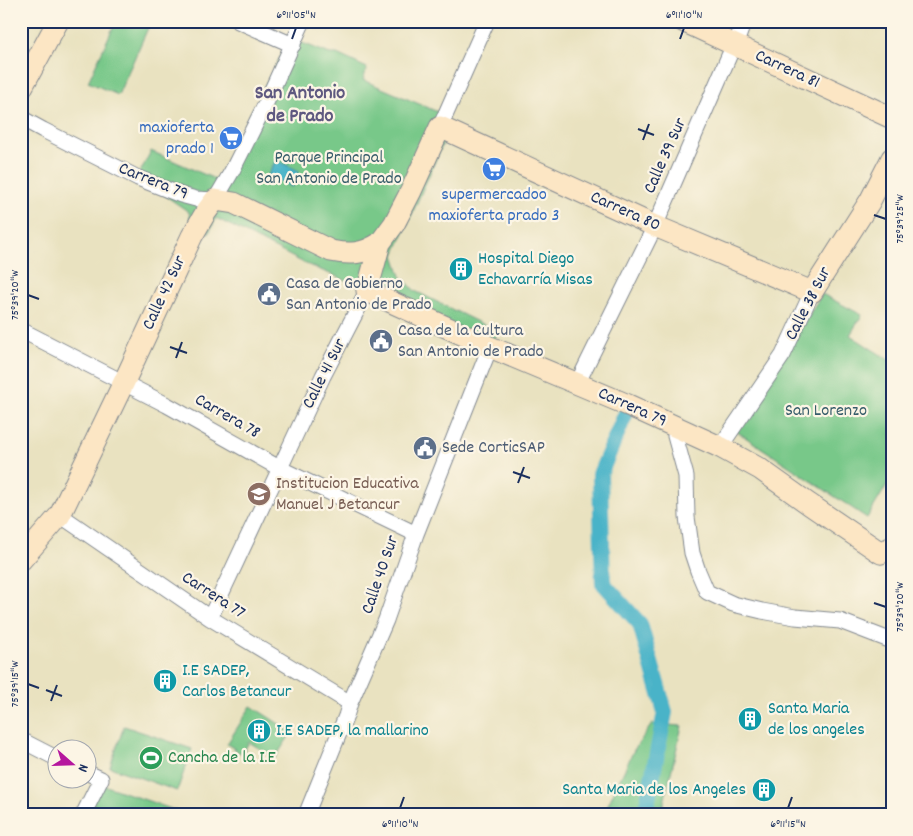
<svg xmlns="http://www.w3.org/2000/svg" width="913" height="836" viewBox="0 0 913 836" font-family="Dekko,sans-serif">
<rect width="100%" height="100%" fill="#fcf5e5"/>
<filter id="ink" filterUnits="userSpaceOnUse"><feTurbulence type="fractalNoise" baseFrequency=".02" numOctaves="2"/><feDisplacementMap in="SourceGraphic" scale="10" xChannelSelector="R" yChannelSelector="G"/><feConvolveMatrix kernelMatrix="1 2 1 2 8 2 1 2 1" color-interpolation-filters="sRGB"/></filter>
<filter id="wash" filterUnits="userSpaceOnUse"><feTurbulence type="fractalNoise" baseFrequency=".0096" numOctaves="4" result="noise"/><feDisplacementMap in="SourceGraphic" scale="20" xChannelSelector="R" yChannelSelector="G"/><feGaussianBlur stdDeviation="1.12" result="paint"/><feColorMatrix in="noise" values="0 0 0 0 0 0 0 0 0 0 0 0 0 0 0 0 0 1.4 0 .05"/><feComposite in="paint" operator="in"/></filter>
<g filter="url(#wash)">
<rect width="100%" height="100%" fill="#e9e2c0"/>
<path fill="#78c889" stroke="#4a7c74" d="M 116,21 L 132,21 L 148,28 L 118,95 L 88,82 Z
M 300,42 L 330,54 L 337,54 L 367,68 L 363,80 L 445,115 L 444,141 L 394,255 L 401,276 L 415,291 L 498,332 L 490,347 L 362,287 L 306,264 L 216,218 L 209,233 L 191,225 L 189,212 L 160,192 L 136,180 L 151,151 L 217,180 L 284,49 Z
M 822,294 L 862,315 L 850,335 L 892,362 L 892,477 L 867,518 L 736,431 Z
M 251,706 L 292,732 L 275,758 L 249,742 L 242,754 L 227,744 Z
M 652,724 L 682,726 L 661,815 L 603,815 L 634,750 Z
M 124,726 L 192,749 L 177,791 L 110,767 Z
M 98,783 L 188,815 L 86,815 Z"/>
<path fill="#4ab3c8" stroke="#327193" d="M 276,160 L 299,171 L 292,187 L 268,175 Z"/>
<g fill="none" stroke-linecap="round" stroke-linejoin="round">
<path stroke="#4ab3c8" stroke-width="16" d="M 625,415 L 600,474 L 603,583 L 640,624 L 665,712 L 645,815"/>
</g>
</g>
<g filter="url(#ink)">
<g fill="none" stroke-linecap="round" stroke-linejoin="round">
<g stroke="#82888f" stroke-width="17">
<path id="street" d="M 238,21 L 293,45
M 21,118 L 43,130 L 138,178 L 181,195 L 196,199 L 215,200 L 232,171 L 266,103 L 303,21
M 440,127 L 487,21
M 21,330 L 167,405 L 279,468 L 416,534
M 577,384 L 655,226 L 732,49 L 736,43 L 744,21
M 677,428 L 675,436 L 686,476 L 687,517 L 692,553 L 698,571 L 707,592 L 733,604 L 762,611 L 795,617 L 840,621 L 892,641
M 720,447 L 783,355 L 812,292
M 60,515 L 210,618 L 350,703
M 210,618 L 323,376 L 367,291
M 21,740 L 58,759
M 83,815 L 101,779 L 88,773
M 306,815 L 346,716 L 350,703 L 386,620 L 416,534 L 490,347"/>
</g>
<g stroke="#82888f" stroke-width="23">
<path id="secondary" d="M 683,21 L 892,118
M 21,89 L 58,21
M 892,158 L 870,201 L 812,292 L 655,226 L 440,127 L 411,191 L 394,224 L 380,243 L 367,291 L 490,347 L 628,405 L 720,447 L 760,469 L 809,504 L 881,553 L 892,547
M 21,560 L 60,515 L 124,382 L 192,236 L 206,212 L 215,200 L 234,203 L 331,251 C 350,255 363,254 380,243"/>
</g>
<use href="#street" stroke="#fff" stroke-width="15"/>
<use href="#secondary" stroke="#fce6c4" stroke-width="21"/>
</g>
</g>
<path fill="none" stroke="#1b2f5e" stroke-width="2" d="M 292,39 L 296,28M 680,39 L 684,28M 638,129 L 654,135M 643,140 L 649,124M 874,215 L 886,219M 28,295 L 39,299M 170,347 L 187,353M 176,358 L 182,342M 513,472 L 530,478M 518,483 L 524,467M 874,603 L 886,607M 28,684 L 39,688M 46,690 L 62,696M 51,701 L 57,685M 400,808 L 404,797M 788,808 L 792,797"/>
<defs>
<g id="supermarket-disc" transform="scale(1.25)"><circle r="9.5" fill="#3f7fe0" stroke="#fcf5e5"/><path d="M-6-5.5h2.5l.6 2H6L4.5 2H-2.5L-4.4-4H-6ZM-1.5 3.2a1.3 1.3 0 1 0 .1 0ZM3 3.2a1.3 1.3 0 1 0 .1 0Z" fill="#fff"/></g>
<g id="building-disc" transform="scale(1.25)"><circle r="9.5" fill="#0f9aa8" stroke="#fcf5e5"/><path d="M-4-6H4V6H1V3H-1V6H-4ZM-2.5-4.3h1.7v1.8h-1.7ZM.8-4.3h1.7v1.8H.8ZM-2.5-1h1.7V.8h-1.7ZM.8-1h1.7V.8H.8Z" fill="#fff"/></g>
<g id="civic-disc" transform="scale(1.25)"><circle r="9.5" fill="#5c6f8a" stroke="#fcf5e5"/><path d="M-.6-6.5H3V-4.5H.6V-3L4-1V1h2V6H-6V1h2V-1L-.6-3ZM-1.2 2.5V6h2.4V2.5Z" fill="#fff"/></g>
<g id="school-disc" transform="scale(1.25)"><circle r="9.5" fill="#8d6e63" stroke="#fcf5e5"/><path d="M0-5L7-2L0 1L-7-2ZM-4 1L0 2.5L4 1V4Q0 6-4 4Z" fill="#fff"/></g>
<g id="stadium-disc" transform="scale(1.25)"><circle r="9.5" fill="#2e9e5b" stroke="#fcf5e5"/><path d="M0-5a6.5 5 0 1 0 0 10a6.5 5 0 1 0 0-10ZM-3.5-1.8h7v3.6h-7Z" fill="#fff"/></g>
</defs>
<g fill-rule="evenodd">
<use href="#supermarket-disc" x="231" y="138"/>
<use href="#supermarket-disc" x="494" y="169"/>
<use href="#building-disc" x="461" y="269"/>
<use href="#civic-disc" x="269" y="294"/>
<use href="#civic-disc" x="381" y="341"/>
<use href="#civic-disc" x="425" y="448"/>
<use href="#school-disc" x="259" y="494"/>
<use href="#building-disc" x="165" y="681"/>
<use href="#building-disc" x="750" y="719"/>
<use href="#building-disc" x="259" y="731"/>
<use href="#stadium-disc" x="151" y="758"/>
<use href="#building-disc" x="764" y="790"/>
</g>
<g text-anchor="middle" dominant-baseline="central" stroke-width="4.5" stroke-linejoin="round" paint-order="stroke">
<g font-size="18" fill="#1b2f5e" stroke="#fcf5e5">
<text transform="translate(787 70) rotate(25)">Carrera 81</text>
<text transform="translate(666 156) rotate(-66)">Calle 39 Sur</text>
<text transform="translate(153 182) rotate(22)">Carrera 79</text>
<text transform="translate(625 212) rotate(24)">Carrera 80</text>
<text transform="translate(165 293) rotate(-65)">Calle 42 Sur</text>
<text transform="translate(809 304) rotate(-63)">Calle 38 Sur</text>
<text transform="translate(325 374) rotate(-63)">Calle 41 Sur</text>
<text transform="translate(632 408) rotate(24)">Carrera 79</text>
<text transform="translate(227 417) rotate(30)">Carrera 78</text>
<text transform="translate(381 575) rotate(-71)">Calle 40 Sur</text>
<text transform="translate(213 596) rotate(33)">Carrera 77</text>
</g>
<g font-size="18" fill="#366cbe" stroke="#fcf5e5" text-anchor="end">
<text x="214" y="128">maxioferta<tspan x="214" dy="21">prado 1</tspan></text>
<text x="494" y="195" text-anchor="middle">supermercadoo<tspan x="494" dy="21">maxioferta prado 3</tspan></text>
</g>
<g font-size="18" fill="#375d6b" stroke="#fcf5e5">
<text x="329" y="158">Parque Principal<tspan x="329" dy="21">San Antonio de Prado</tspan></text>
<text x="826" y="411">San Lorenzo</text>
</g>
<g font-size="18" fill="#0d838f" stroke="#fcf5e5" text-anchor="start">
<text x="478" y="259">Hospital Diego<tspan x="478" dy="21">Echavarría Misas</tspan></text>
<text x="182" y="671">I.E SADEP,<tspan x="182" dy="21">Carlos Betancur</tspan></text>
<text x="768" y="709">Santa Maria<tspan x="768" dy="21">de los angeles</tspan></text>
<text x="276" y="731">I.E SADEP, la mallarino</text>
<text x="746" y="790" text-anchor="end">Santa Maria de los Angeles</text>
</g>
<g font-size="18" fill="#4e5e75" stroke="#fcf5e5" text-anchor="start">
<text x="286" y="284">Casa de Gobierno<tspan x="286" dy="21">San Antonio de Prado</tspan></text>
<text x="398" y="331">Casa de la Cultura<tspan x="398" dy="21">San Antonio de Prado</tspan></text>
<text x="442" y="448">Sede CorticSAP</text>
</g>
<g font-size="18" fill="#785e54" stroke="#fcf5e5" text-anchor="start">
<text x="276" y="484">Institucion Educativa<tspan x="276" dy="21">Manuel J Betancur</tspan></text>
</g>
<g font-size="18" fill="#27864d" stroke="#fcf5e5" text-anchor="start">
<text x="168" y="758">Cancha de la I.E</text>
</g>
<g font-size="20" font-weight="bold" fill="#5f5880" stroke="#fcf5e5">
<text x="300" y="94">San Antonio<tspan x="300" dy="23">de Prado</tspan></text>
</g>
</g>
<rect width="913" height="836" fill="none" stroke="#fcf5e5" stroke-width="55"/>
<g transform="translate(72 764) rotate(110)"><circle r="24" fill="#fcf5e5" stroke="#a2a6af"/>
<path d="M0-4L9 19L0 12L-9 19Z" fill="#b5179e"/>
<text y="-8" font-size="14" font-weight="bold" text-anchor="middle" fill="#1b2f5e">N</text>
</g>
<rect x="28" y="28" width="858" height="780" fill="none" stroke="#1b2f5e" stroke-width="2"/>
<g font-size="12" text-anchor="middle" fill="#1b2f5e">
<text x="296" y="18">6°11'05"N</text>
<text x="684" y="18">6°11'10"N</text>
<text transform="translate(899 219) rotate(-90)" y="4">75°39'25"W</text>
<text transform="translate(14 295) rotate(-90)" y="4">75°39'20"W</text>
<text transform="translate(899 607) rotate(-90)" y="4">75°39'20"W</text>
<text transform="translate(14 684) rotate(-90)" y="4">75°39'15"W</text>
<text x="400" y="827">6°11'10"N</text>
<text x="788" y="827">6°11'15"N</text>
</g>
</svg>
